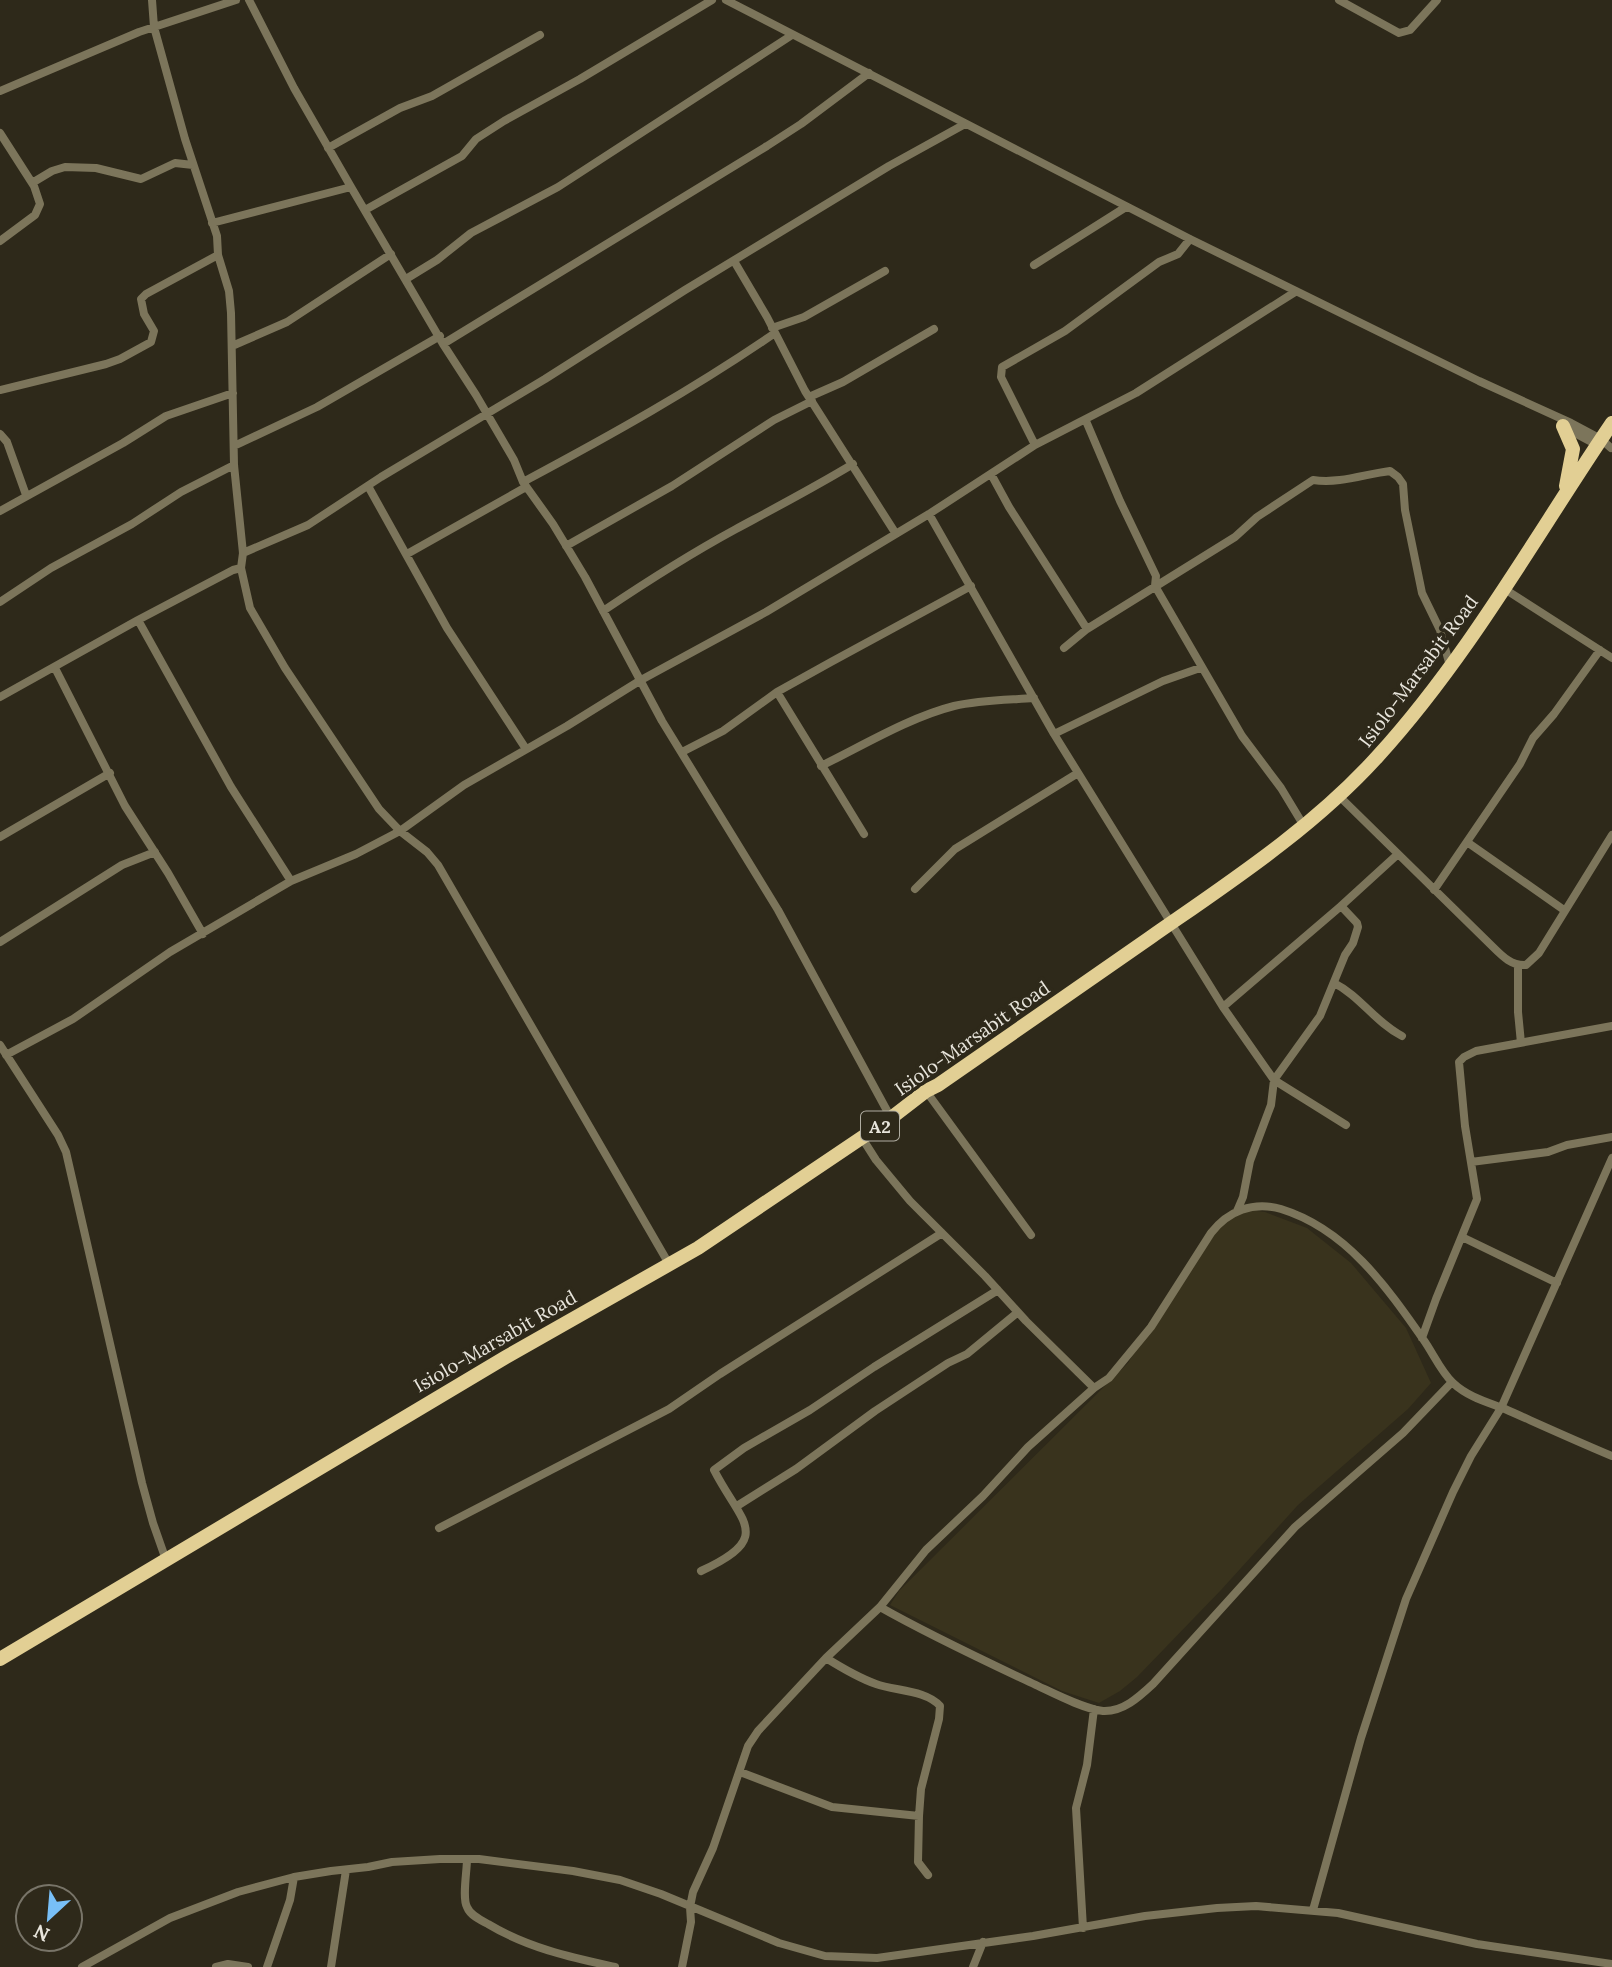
<svg xmlns="http://www.w3.org/2000/svg" width="1612" height="1967" viewBox="0 0 1612 1967" font-family="Lora,serif">
<rect width="100%" height="100%" fill="#2e291a"/>
<path fill="#39331d" d="M 1234,1208 L 1265,1212 L 1307,1228 L 1351,1263 L 1406,1328 L 1431,1383 L 1408,1409 L 1298,1505 L 1221,1590 L 1137,1677 L 1120,1691 L 1099,1703 L 1062,1691 L 890,1605 L 899,1591 L 1128,1363 L 1209,1229 Z"/>
<g fill="none" stroke-linecap="round" stroke-linejoin="round">
<path stroke="#7c755b" stroke-width="8" d="M 152,0 L 154,27 L 185,139 L 217,236 L 218,255 L 229,291 L 231,313 L 234,465 L 243,553 L 241,568 L 250,608 L 285,668 L 379,809 L 400,831 L 427,852 L 438,865 L 669,1264
M 249,0 L 294,88 L 351,187 L 443,344 L 476,395 L 514,460 L 523,482 L 553,524 L 585,577 L 662,721 L 778,910 L 891,1118
M 726,0 L 1190,239 L 1479,381 L 1571,423 L 1601,439 L 1611,448
M 1339,0 L 1399,33 L 1410,30 L 1437,0
M 0,91 L 139,32 L 236,0
M 0,133 L 34,186 L 40,204 L 35,215 L 0,241
M 328,148 L 400,108 L 432,96 L 540,35
M 32,183 L 52,171 L 65,167 L 96,168 L 141,179 L 175,163 L 193,165
M 365,210 L 462,156 L 476,139 L 504,121 L 580,79 L 712,0
M 212,223 L 351,187
M 734,261 L 767,317 L 805,391 L 896,534
M 1034,265 L 1126,207
M 406,279 L 437,260 L 471,233 L 558,187 L 792,35
M 772,328 L 804,317 L 885,271
M 443,344 L 767,146 L 801,124 L 869,73
M 232,346 L 287,322 L 391,254
M 0,390 L 106,364 L 120,359 L 151,342 L 154,331 L 144,314 L 141,299 L 146,294 L 218,255
M 809,397 L 843,382 L 934,329
M 1086,421 L 1120,501 L 1156,576 L 1155,586 L 1242,736 L 1281,788 L 1304,826
M 1567,429 L 1599,446
M 0,434 L 7,442 L 26,495
M 1035,445 L 1001,377 L 1002,367 L 1065,331 L 1159,262 L 1178,254 L 1190,239
M 234,446 L 317,407 L 440,336
M 991,474 L 1009,507 L 1087,629
M 523,482 C 611,435 692,390 775,333
M 368,486 L 447,628 L 526,749
M 0,511 L 123,443 L 166,416 L 233,393
M 929,514 L 1054,734 L 1223,1007 L 1274,1080 L 1346,1125
M 566,546 L 672,486 L 774,420 L 812,401
M 243,553 L 308,525 L 381,477 L 545,379 L 685,290 L 889,166 L 965,124
M 407,554 L 526,487
M 1503,588 L 1612,658
M 0,602 L 51,568 L 132,524 L 181,492 L 234,465
M 603,611 C 646,582 690,554 736,529 C 775,508 815,487 853,464
M 138,620 L 231,787 L 291,881
M 1064,648 L 1087,629 L 1235,537 L 1257,517 L 1313,480 C 1340,484 1365,474 1390,471 L 1398,477 L 1403,484 L 1405,510 L 1422,593 L 1440,630 L 1450,666
M 55,668 L 125,806 L 168,873 L 203,934
M 777,692 L 864,834
M 0,697 L 138,620 L 233,570 L 241,568
M 1054,734 L 1163,681 L 1200,668
M 682,752 L 723,731 L 777,692 L 831,662 L 971,586
M 821,766 C 862,746 910,717 954,706 C 980,700 1008,700 1034,698
M 1339,796 L 1493,947 C 1503,957 1512,966 1526,965 L 1539,953 L 1612,835
M 0,837 L 110,773
M 1467,842 L 1564,910
M 915,889 L 955,849 L 1078,773
M 1434,890 L 1520,764 L 1533,738 L 1554,714 L 1600,650
M 0,942 L 122,865 L 155,852
M 1518,966 L 1518,1012 L 1521,1043
M 1334,983 C 1360,996 1375,1022 1402,1036
M 1223,1007 L 1341,906 L 1398,854
M 0,1045 L 58,1135 L 66,1152 L 142,1483 L 153,1523 L 166,1560
M 6,1055 L 73,1019 L 170,952 L 291,881 L 356,854 L 400,831 L 464,785 L 567,726 L 641,680 L 766,612 L 929,514 L 1035,445 L 1136,393 L 1295,292
M 926,1091 L 1031,1235
M 862,1138 L 876,1160 L 910,1201 L 985,1276 L 1026,1321 L 1094,1388
M 1471,1162 L 1548,1152 L 1567,1145 L 1612,1137
M 1237,1211 L 1243,1197 L 1250,1161 L 1271,1105 L 1274,1080 L 1320,1016 L 1345,955 L 1353,943 L 1358,927 L 1357,923 L 1341,906
M 1462,1237 L 1557,1283
M 1422,1338 L 1436,1299 L 1477,1199 L 1465,1126 L 1459,1062 L 1464,1057 L 1476,1051 L 1612,1026
M 737,1506 L 796,1469 L 875,1411 L 948,1363 L 967,1354 L 1018,1312
M 439,1528 L 669,1409 L 720,1374 L 942,1233
M 701,1571 C 775,1537 741,1523 714,1470 L 744,1448 L 810,1410 L 874,1367 L 998,1290
M 880,1607 C 931,1636 985,1661 1038,1686 C 1055,1694 1084,1709 1103,1711 C 1123,1712 1139,1697 1153,1684 L 1295,1527 L 1403,1433 L 1452,1382
M 826,1658 C 842,1668 859,1678 876,1684 C 895,1691 926,1690 940,1706 L 939,1719 L 921,1789 L 919,1816 L 918,1862 L 928,1875
M 740,1772 L 832,1807 L 919,1816
M 467,1859 C 467,1871 462,1898 467,1907 C 470,1915 480,1920 488,1924 C 528,1948 570,1957 615,1967
M 1313,1910 L 1361,1738 L 1406,1599 L 1453,1492 L 1471,1456 L 1501,1408 L 1612,1158
M 1083,1928 L 1076,1808 L 1087,1765 L 1094,1709
M 82,1967 L 170,1918 L 238,1892 L 294,1877 L 331,1871 L 368,1867 L 392,1862 L 440,1859 L 479,1859 L 573,1871 L 620,1880 L 661,1894 L 779,1943 L 825,1956 L 877,1958 L 1033,1936 L 1145,1916 L 1217,1908 L 1256,1906 L 1338,1913 L 1477,1944 L 1612,1964
M 216,1967 L 228,1964 L 248,1967
M 267,1967 L 290,1900 L 294,1877
M 331,1967 L 346,1870
M 682,1967 L 691,1922 L 690,1907 L 693,1892 L 713,1848 L 748,1746 L 758,1731 L 826,1658 L 880,1607 L 926,1550 L 983,1496 L 1028,1447 L 1094,1388 L 1109,1378 L 1151,1327 L 1211,1233 C 1228,1211 1253,1201 1281,1209 C 1346,1229 1386,1286 1423,1339 C 1433,1353 1441,1372 1453,1383 C 1468,1397 1487,1402 1505,1409 C 1541,1425 1576,1441 1612,1456
M 973,1967 L 983,1942"/>
<path stroke="#e2cf94" stroke-width="14" d="M 1563,426 L 1573,449 L 1566,486
M 0,1659 L 506,1357 L 698,1248 L 891,1118 L 926,1091 L 938,1085 C 1009,1036 1080,986 1151,937 C 1230,882 1313,828 1378,756 C 1469,656 1536,535 1612,423"/>
</g>
<g text-anchor="middle" dominant-baseline="central" stroke-width="7" stroke-linejoin="round" paint-order="stroke">
<rect fill="#2e291a" stroke="#b0ada2" stroke-width="2" x="861" y="1111.5" width="38" height="29" rx="5"/>
<g font-size="18" font-weight="bold" fill="#e8e5dc">
<text x="880" y="1126">A2</text>
</g>
<g font-size="19" fill="#e8e5dc" stroke="#2e291a">
<text transform="translate(1418 671) rotate(-53)">Isiolo-Marsabit Road</text>
<text transform="translate(972 1038) rotate(-35)">Isiolo-Marsabit Road</text>
<text transform="translate(495 1341) rotate(-30)">Isiolo-Marsabit Road</text>
</g>
</g>
<g transform="translate(49 1918) rotate(206)"><circle r="33" fill="#2e291a" stroke="#787468" stroke-width="2"/>
<path d="M0-5L12 26L0 18L-12 26Z" fill="#78bff7"/>
<text y="-10" font-size="19" font-weight="bold" text-anchor="middle" fill="#e8e5dc">N</text>
</g>
</svg>
